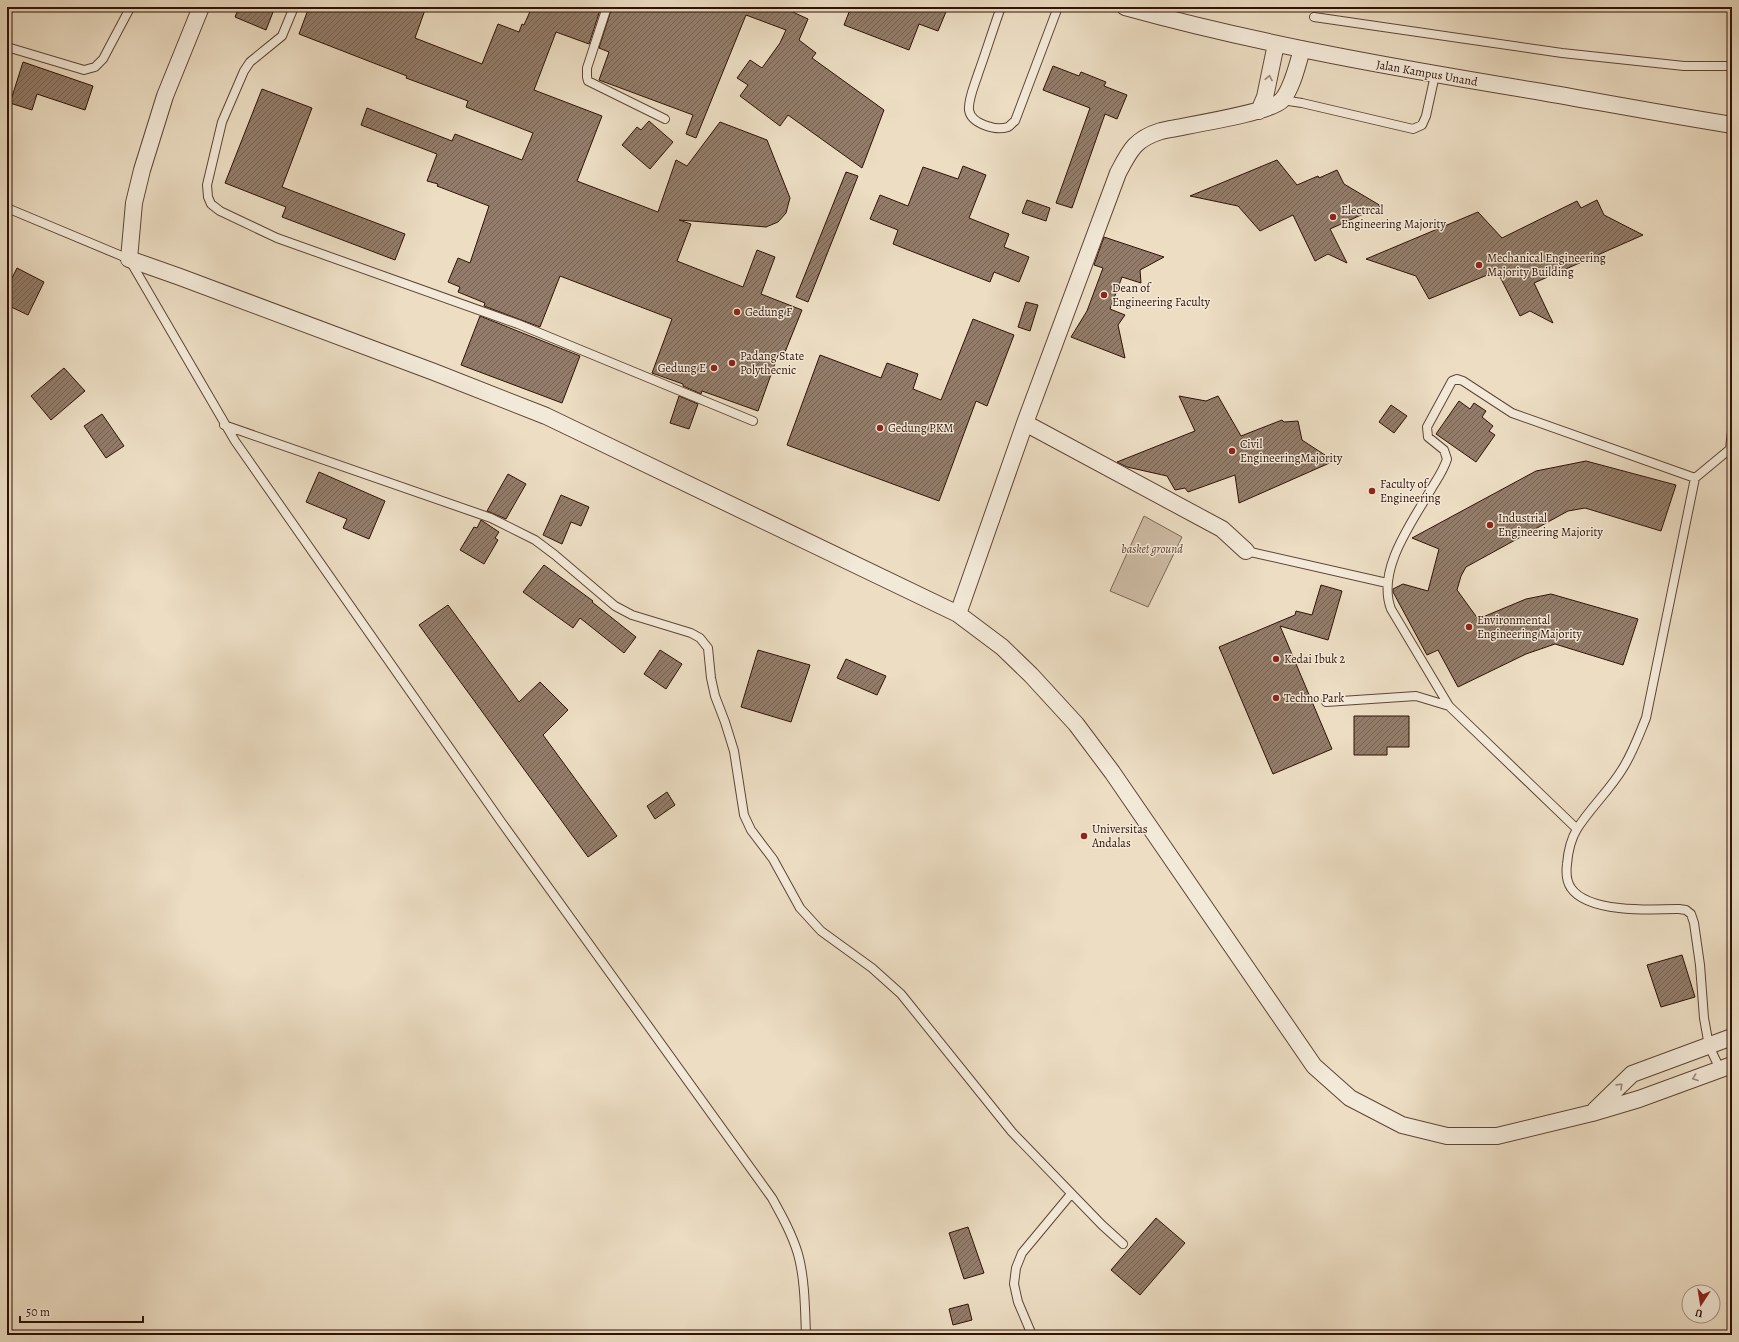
<svg xmlns="http://www.w3.org/2000/svg" width="1739" height="1342" viewBox="0 0 1739 1342" font-family="Alegreya,serif">
<defs>
<pattern id="building-hatch" width="6" height="6" patternUnits="userSpaceOnUse"><rect width="6" height="6" fill="#927c69"/><path d="M-1 1l2-2M0 6l6-6M5 7l2-2" fill="none" stroke="#786454"/></pattern>
</defs>
<rect width="100%" height="100%" fill="#ecddc3"/>
<filter id="stains"><feTurbulence type="fractalNoise" baseFrequency=".005" numOctaves="4"/><feColorMatrix values="0 0 0 0 .2 0 0 0 0 .09 0 0 0 0 .02 0 0 0 .5 -.17"/></filter>
<radialGradient id="worn" r=".72"><stop offset=".6" stop-color="#630" stop-opacity="0"/><stop offset="1" stop-color="#630" stop-opacity=".3"/></radialGradient>
<path fill="#ccbaa3" stroke="#7e6655" d="M 1144,516 L 1182,537 L 1148,607 L 1110,591 Z"/>
<path fill="url(#building-hatch)" stroke="#301207" d="M 239,7 L 275,7 L 266,30 L 235,17 Z
M 309,7 L 426,7 L 415,38 L 482,64 L 498,24 L 519,32 L 522,24 L 524,25 L 532,7 L 601,7 L 589,44 L 556,32 L 534,90 L 602,116 L 577,181 L 658,212 L 676,160 L 687,166 L 720,122 L 767,140 L 790,198 L 786,213 L 778,222 L 766,227 L 679,220 L 691,224 L 677,261 L 743,287 L 757,250 L 775,257 L 761,294 L 802,310 L 783,357 L 778,355 L 758,411 L 702,391 L 701,394 L 683,386 L 683,384 L 652,373 L 672,319 L 560,276 L 540,327 L 484,306 L 485,303 L 458,292 L 460,287 L 448,282 L 458,258 L 470,263 L 489,206 L 437,186 L 438,184 L 427,181 L 437,154 L 361,125 L 367,108 L 452,141 L 455,134 L 522,160 L 533,133 L 466,107 L 468,101 L 406,78 L 407,76 L 299,34 Z
M 612,7 L 782,7 L 808,19 L 799,40 L 816,53 L 812,58 L 884,110 L 862,168 L 788,115 L 780,126 L 740,96 L 748,85 L 737,78 L 750,60 L 762,68 L 780,43 L 786,30 L 746,15 L 696,138 L 686,134 L 693,115 L 599,80 L 609,52 L 599,48 Z
M 851,7 L 948,7 L 938,31 L 919,24 L 909,50 L 844,25 Z
M 23,62 L 93,86 L 85,110 L 37,94 L 32,110 L 10,103 Z
M 1053,66 L 1079,76 L 1081,72 L 1106,82 L 1104,86 L 1127,95 L 1117,119 L 1105,114 L 1072,208 L 1056,203 L 1090,108 L 1043,90 Z
M 262,89 L 312,108 L 282,187 L 405,234 L 395,260 L 282,217 L 286,207 L 225,183 Z
M 649,121 L 673,142 L 650,169 L 622,145 L 637,127 L 641,130 Z
M 1277,160 L 1297,185 L 1318,176 L 1319,178 L 1337,170 L 1344,184 L 1381,206 L 1330,229 L 1347,263 L 1328,254 L 1315,261 L 1293,215 L 1260,231 L 1238,206 L 1190,196 Z
M 963,166 L 986,175 L 969,218 L 1009,234 L 1004,247 L 1029,257 L 1019,282 L 994,272 L 990,282 L 893,244 L 898,230 L 870,219 L 880,195 L 908,206 L 923,167 L 958,179 Z
M 846,172 L 858,176 L 808,302 L 796,297 Z
M 1027,200 L 1050,208 L 1046,221 L 1022,213 Z
M 1597,200 L 1604,215 L 1643,235 L 1534,283 L 1553,323 L 1530,311 L 1520,316 L 1497,271 L 1429,299 L 1416,276 L 1366,259 L 1478,212 L 1502,238 L 1577,201 L 1581,208 Z
M 1104,237 L 1164,257 L 1140,270 L 1141,283 L 1122,277 L 1110,309 L 1125,315 L 1118,325 L 1125,358 L 1071,337 L 1087,311 L 1103,268 L 1094,265 Z
M 17,268 L 44,282 L 28,315 L 7,305 L 7,288 Z
M 1026,302 L 1038,305 L 1030,331 L 1018,327 Z
M 480,316 L 580,356 L 562,403 L 461,365 Z
M 973,319 L 1014,335 L 987,406 L 976,401 L 939,501 L 787,445 L 820,355 L 881,378 L 887,363 L 918,374 L 913,389 L 941,400 Z
M 64,368 L 85,391 L 51,420 L 31,396 Z
M 679,396 L 698,404 L 689,429 L 670,423 Z
M 1179,396 L 1206,401 L 1218,396 L 1241,436 L 1282,420 L 1284,422 L 1298,421 L 1302,440 L 1334,461 L 1239,503 L 1235,475 L 1188,492 L 1185,488 L 1175,490 L 1167,476 L 1127,467 L 1117,462 L 1195,431 Z
M 1459,401 L 1470,409 L 1474,403 L 1486,411 L 1482,417 L 1493,426 L 1489,431 L 1495,435 L 1476,462 L 1436,434 Z
M 1391,405 L 1407,416 L 1394,433 L 1379,422 Z
M 102,414 L 124,446 L 106,458 L 84,426 Z
M 1586,461 L 1676,485 L 1661,531 L 1585,508 L 1568,511 L 1466,567 L 1461,576 L 1457,590 L 1478,619 L 1526,599 L 1551,594 L 1638,619 L 1623,665 L 1555,644 L 1526,654 L 1458,687 L 1438,650 L 1427,655 L 1393,592 L 1393,589 L 1403,584 L 1428,591 L 1439,549 L 1412,538 L 1536,471 Z
M 319,472 L 385,501 L 369,539 L 343,528 L 347,519 L 306,502 Z
M 508,474 L 526,484 L 506,519 L 487,511 Z
M 561,495 L 589,507 L 581,526 L 571,522 L 562,544 L 543,535 Z
M 481,520 L 499,532 L 495,538 L 498,540 L 484,564 L 460,550 L 474,527 L 477,528 Z
M 544,565 L 593,601 L 592,602 L 636,637 L 624,653 L 580,618 L 573,628 L 523,592 Z
M 1321,585 L 1342,591 L 1328,640 L 1280,626 L 1332,749 L 1273,774 L 1219,647 L 1295,615 L 1296,611 L 1312,615 Z
M 448,605 L 519,702 L 540,682 L 568,710 L 543,735 L 617,836 L 588,857 L 419,625 Z
M 660,650 L 682,664 L 666,689 L 644,674 Z
M 758,650 L 810,665 L 791,722 L 741,707 Z
M 846,659 L 886,676 L 877,695 L 837,678 Z
M 1354,716 L 1409,716 L 1409,747 L 1387,747 L 1387,755 L 1354,755 Z
M 667,792 L 675,805 L 655,819 L 647,806 Z
M 1682,955 L 1695,997 L 1661,1007 L 1647,965 Z
M 1156,1218 L 1185,1243 L 1140,1295 L 1111,1270 Z
M 968,1227 L 984,1273 L 964,1279 L 949,1233 Z
M 968,1304 L 972,1320 L 953,1325 L 949,1309 Z"/>
<g fill="none" stroke-linecap="round" stroke-linejoin="round">
<g stroke="#5f4536" stroke-width="10">
<path id="service" d="M 118,7 L 132,7
M 294,7 L 282,36 L 250,62 L 244,71 L 222,122 L 207,185 L 208,197 L 211,204 L 220,211 L 277,238 L 518,324 L 753,421
M 607,7 L 587,68 L 587,77 L 588,81 L 665,119
M 1001,7 C 993,29 986,52 978,74 C 975,84 968,99 969,110 C 971,124 996,131 1008,127 C 1010,126 1012,123 1015,121 L 1058,7
M 7,9 L 12,7
M 1314,17 L 1562,53 L 1684,66 L 1732,66
M 7,47 L 84,70 L 95,67 L 103,59 L 130,8
M 1282,100 L 1302,103 L 1413,129 L 1422,125 L 1426,116 L 1435,75
M 7,208 L 129,259 L 235,441 L 502,823 L 772,1198 C 782,1216 792,1234 798,1254 C 805,1279 805,1310 806,1335
M 224,425 L 491,518 L 535,540 L 555,555 L 615,606 L 632,615 L 691,633 L 700,638 L 708,648 L 711,678 L 715,696 L 725,722 L 734,751 L 744,815 L 751,830 L 773,859 L 800,908 L 821,931 L 872,968 L 901,994 L 1012,1132 L 1102,1225 L 1123,1244
M 1732,431 L 1730,449 L 1732,457
M 1246,551 L 1387,583
M 1326,702 L 1416,696 L 1449,706
M 1577,829 L 1449,706 L 1391,609 C 1376,569 1413,521 1433,486 C 1438,478 1444,469 1447,459 L 1444,450 L 1428,437 L 1427,427 L 1452,381 L 1457,379 L 1463,381 L 1512,413 L 1695,478
M 1720,1069 L 1709,1046 L 1704,1018 L 1700,965 L 1694,923 L 1691,914 L 1686,910 L 1679,909 C 1651,910 1588,913 1571,888 C 1566,881 1566,872 1567,864 C 1568,852 1571,839 1577,829 C 1590,808 1610,790 1623,768 C 1633,752 1639,735 1646,718 L 1695,478 L 1730,449
M 1032,1335 L 1018,1302 L 1014,1284 L 1016,1268 L 1022,1253 L 1071,1194"/>
</g>
<g stroke="#5f4536" stroke-width="18">
<path id="minor" d="M 201,7 L 165,96 L 142,170 L 134,203 L 129,259 L 180,277 L 434,372 L 546,416 L 958,614 L 1002,647 L 1031,675 L 1076,724 L 1112,772 L 1314,1066 L 1350,1098 L 1402,1125 L 1447,1136 L 1497,1136 L 1592,1113 L 1639,1099 L 1732,1065
M 1125,7 C 1262,45 1402,69 1542,92 C 1605,103 1669,115 1732,125
M 1259,111 L 1265,97 L 1276,44
M 1025,423 L 1222,529 L 1246,551
M 958,614 L 1025,423 L 1118,173 C 1130,150 1135,139 1161,131 C 1182,126 1271,113 1282,100 C 1292,89 1298,63 1302,49
M 1595,1110 L 1632,1074 L 1732,1037"/>
</g>
<use href="#service" stroke="#f3e9d8" stroke-width="8"/>
<use href="#minor" stroke="#f3e9d8" stroke-width="16"/>
</g>
<defs><path id="oneway-chevron" d="M-2-3.5L2.5 0L-2 3.5" fill="none" stroke-width="1.6" stroke-linecap="round" stroke-linejoin="round"/></defs>
<g stroke="#9b887a">
<use href="#oneway-chevron" transform="translate(1269 78) rotate(-79)"/>
<use href="#oneway-chevron" transform="translate(1695 1078) rotate(160)"/>
<use href="#oneway-chevron" transform="translate(1620 1086) rotate(-44)"/>
</g>
<g fill="#8f2418" stroke="#f3e9d8" stroke-width="1.5">
<circle cx="1333" cy="217" r="4"/>
<circle cx="1479" cy="265" r="4"/>
<circle cx="1104" cy="295" r="4"/>
<circle cx="737" cy="312" r="4"/>
<circle cx="732" cy="363" r="4"/>
<circle cx="714" cy="368" r="4"/>
<circle cx="880" cy="428" r="4"/>
<circle cx="1232" cy="451" r="4"/>
<circle cx="1372" cy="491" r="4"/>
<circle cx="1490" cy="525" r="4"/>
<circle cx="1469" cy="627" r="4"/>
<circle cx="1276" cy="659" r="4"/>
<circle cx="1276" cy="698" r="4"/>
<circle cx="1084" cy="836" r="4"/>
</g>
<g text-anchor="middle" dominant-baseline="central" stroke-width="3" stroke-linejoin="round" paint-order="stroke">
<g font-size="12" fill="#301207" stroke="#f3e9d8">
<text transform="translate(1427 73) rotate(10)">Jalan Kampus Unand</text>
</g>
<g font-size="12" fill="#301207" stroke="#f3e9d8" text-anchor="start">
<text x="1341" y="210">Electrcal<tspan x="1341" dy="14">Engineering Majority</tspan></text>
<text x="1487" y="258">Mechanical Engineering<tspan x="1487" dy="14">Majority Building</tspan></text>
<text x="1112" y="288">Dean of<tspan x="1112" dy="14">Engineering Faculty</tspan></text>
<text x="745" y="312">Gedung F</text>
<text x="740" y="356">Padang State<tspan x="740" dy="14">Polythecnic</tspan></text>
<text x="706" y="368" text-anchor="end">Gedung E</text>
<text x="888" y="428">Gedung PKM</text>
<text x="1240" y="444">Civil<tspan x="1240" dy="14">EngineeringMajority</tspan></text>
<text x="1380" y="484">Faculty of<tspan x="1380" dy="14">Engineering</tspan></text>
<text x="1498" y="518">Industrial<tspan x="1498" dy="14">Engineering Majority</tspan></text>
<text x="1477" y="620">Environmental<tspan x="1477" dy="14">Engineering Majority</tspan></text>
<text x="1284" y="659">Kedai Ibuk 2</text>
<text x="1284" y="698">Techno Park</text>
<text x="1092" y="829">Universitas<tspan x="1092" dy="14">Andalas</tspan></text>
</g>
<g font-size="12" font-style="italic" fill="#5f4436" stroke="#f3e9d8">
<text x="1152" y="549">basket ground</text>
</g>
</g>
<rect width="1739" height="1342" fill="none" stroke="#ecddc3" stroke-width="24"/>
<rect x="8" y="8" width="1723" height="1326" fill="none" stroke="#301207" stroke-width="2"/>
<rect x="12" y="12" width="1715" height="1318" fill="none" stroke="#301207"/>
<g transform="translate(1701 1304) rotate(192)"><circle r="19" fill="#f3e9d8" stroke="#a59384"/>
<path d="M0-3L7 15L0 10L-7 15Z" fill="#8f2418"/>
<text y="-6" font-size="11" font-weight="bold" text-anchor="middle" fill="#301207">U</text>
</g>
<path d="M20 1316v6h123v-6" fill="none" stroke="#301207" stroke-width="2"/>
<text x="26" y="1316" font-size="12" fill="#301207" stroke="#f3e9d8" stroke-width="3" paint-order="stroke">50 m</text>
<rect width="100%" height="100%" filter="url(#stains)"/>
<rect width="100%" height="100%" fill="url(#worn)"/>
</svg>
